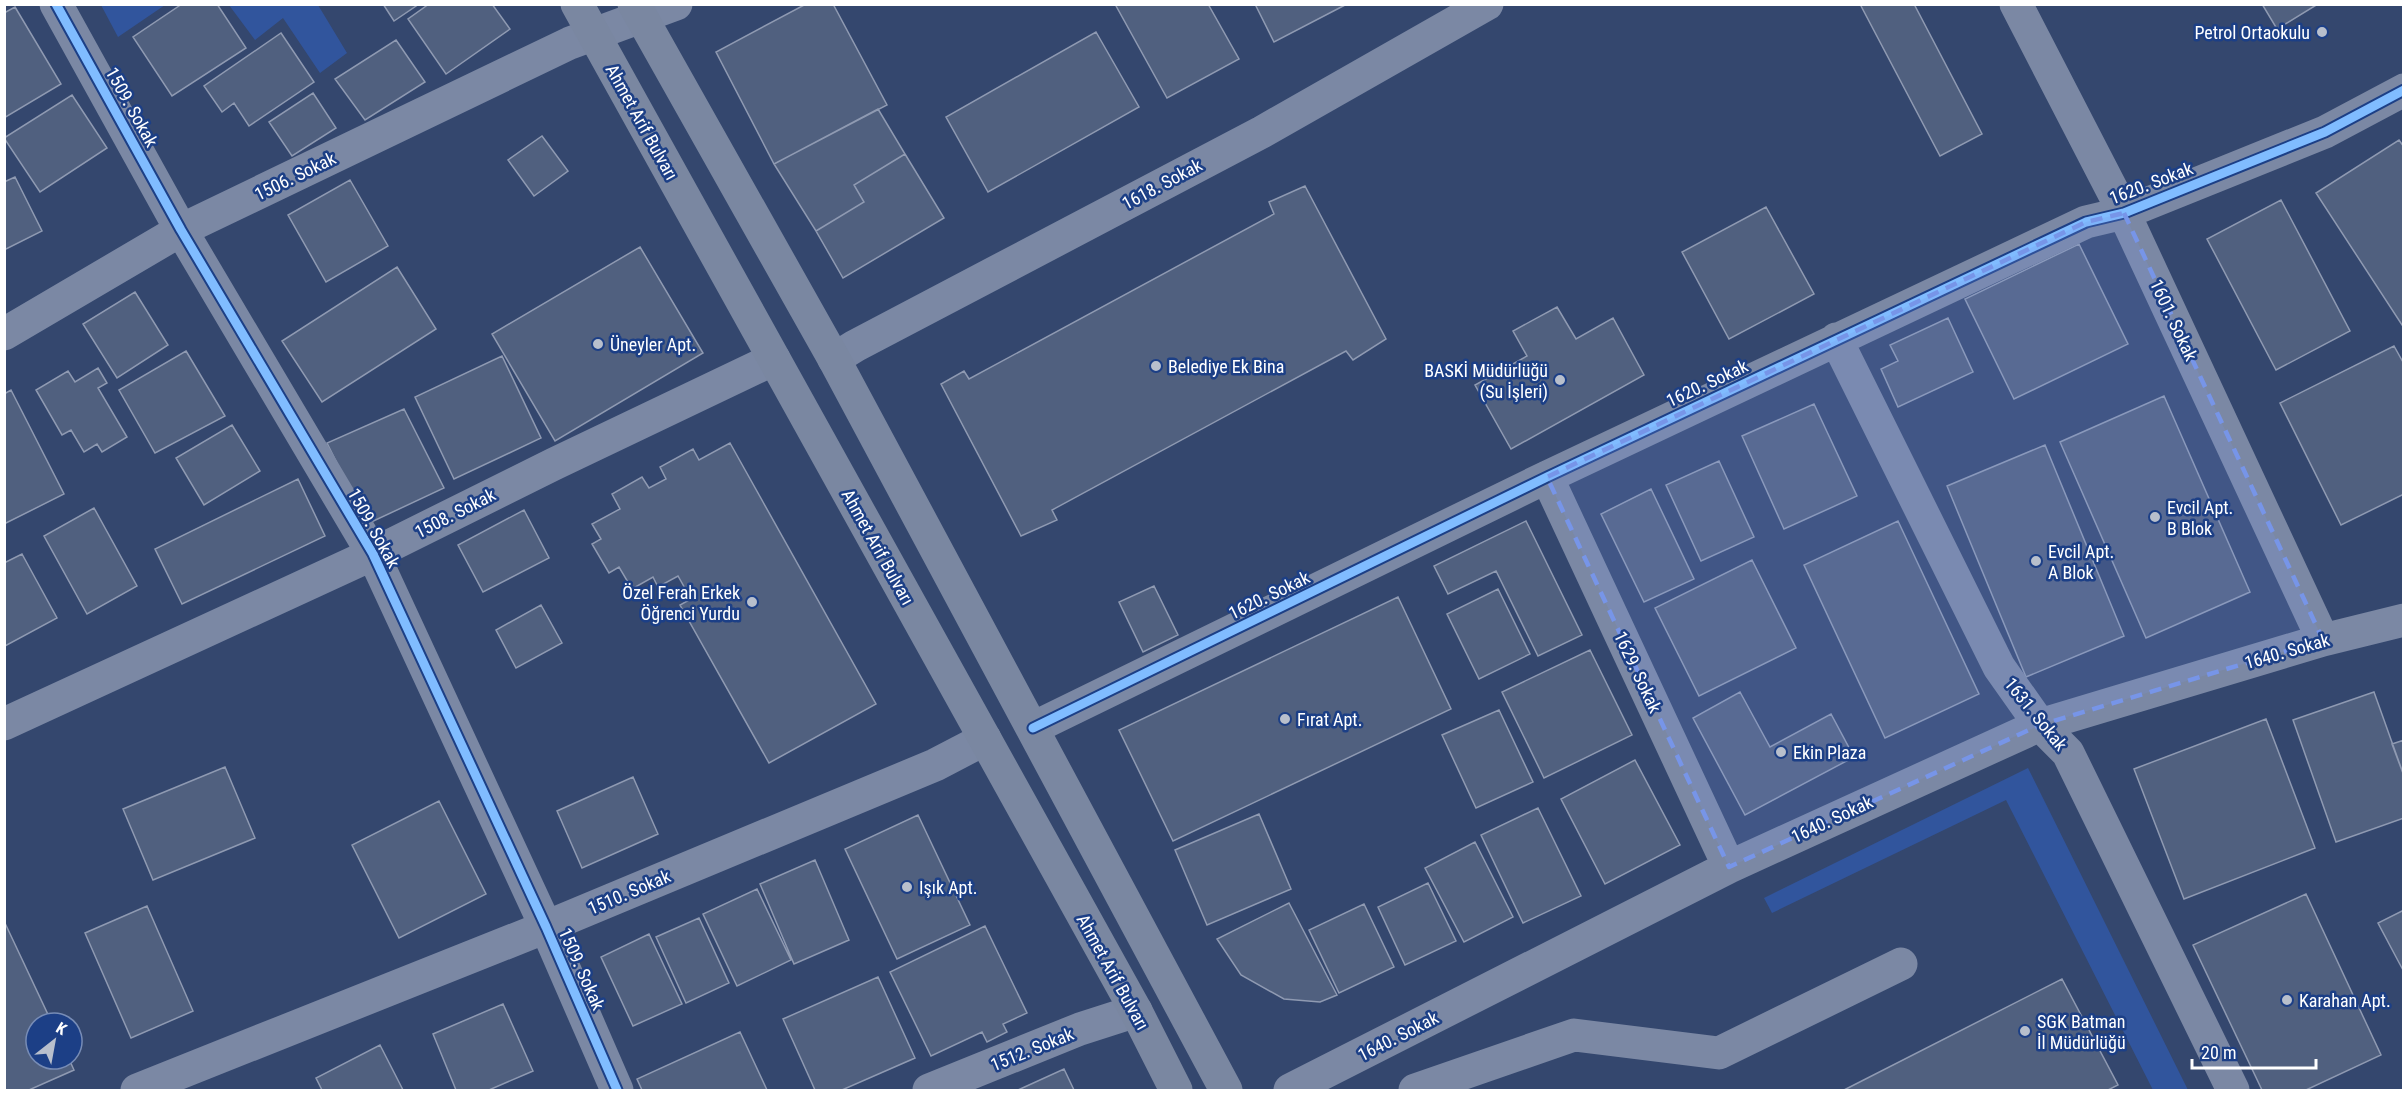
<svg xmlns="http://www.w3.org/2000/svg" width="2408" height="1095" viewBox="0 0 2408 1095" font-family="'Roboto Condensed',sans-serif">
<rect width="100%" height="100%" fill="#34476e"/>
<path fill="#31559d" d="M 101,5 L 165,5 L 118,37 Z
M 229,5 L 318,5 L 347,53 L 320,73 L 283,18 L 255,40 Z
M 2028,768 L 2188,1090 L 2153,1090 L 2006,800 L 1772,913 L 1764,898 Z"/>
<path fill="#50607f" stroke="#8f9ab2" stroke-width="1.5" d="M 182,4 L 217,4 L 246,48 L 172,96 L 133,37 Z
M 383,4 L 419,4 L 394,21 Z
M 429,4 L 492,4 L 510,29 L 446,74 L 408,19 Z
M 806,4 L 833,4 L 887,105 L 774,164 L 716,52 Z
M 1115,4 L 1208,4 L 1239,59 L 1167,98 Z
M 1255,4 L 1347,4 L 1274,42 Z
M 1860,4 L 1914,4 L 1982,134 L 1940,156 Z
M 2262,4 L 2318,4 L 2277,29 Z
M 15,7 L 61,84 L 4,118 L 4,13 Z
M 1096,32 L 1139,107 L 988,192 L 946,117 Z
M 281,33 L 314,82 L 249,126 L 234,103 L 222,112 L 204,86 Z
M 396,40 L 425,82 L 365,120 L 335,79 Z
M 313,93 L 336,128 L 292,156 L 269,122 Z
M 72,95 L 107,148 L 40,192 L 4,138 Z
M 878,109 L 905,154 L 854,185 L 864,202 L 816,231 L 774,164 Z
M 542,136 L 568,171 L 534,196 L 508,160 Z
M 2399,140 L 2404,147 L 2404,328 L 2316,193 Z
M 905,154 L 944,218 L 843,278 L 816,231 L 864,202 L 854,185 Z
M 15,177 L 42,231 L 4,250 L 4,182 Z
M 350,180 L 388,246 L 326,282 L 288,215 Z
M 1305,186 L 1386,339 L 1353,360 L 1346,351 L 1052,510 L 1057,520 L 1021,536 L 941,384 L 964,371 L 969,379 L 1274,214 L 1269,202 Z
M 2281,200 L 2350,331 L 2276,370 L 2207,239 Z
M 1766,207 L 1814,294 L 1729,339 L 1682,252 Z
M 2079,244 L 2128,344 L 2014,399 L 1965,299 Z
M 640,247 L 703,353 L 555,441 L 492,334 Z
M 397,267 L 436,329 L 322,402 L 282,341 Z
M 135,292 L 168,345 L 117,378 L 83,324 Z
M 1557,307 L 1576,339 L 1613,318 L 1644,375 L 1511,449 L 1475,385 L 1527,356 L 1513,331 Z
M 1948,318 L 1973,372 L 1898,407 L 1881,369 L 1898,361 L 1890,345 Z
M 2394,346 L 2404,364 L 2404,494 L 2341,525 L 2280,403 Z
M 186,351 L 225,416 L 155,453 L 119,390 Z
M 502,356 L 541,438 L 454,479 L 415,397 Z
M 98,368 L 107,383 L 98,388 L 127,437 L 102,452 L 97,444 L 84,452 L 71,430 L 62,435 L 36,390 L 68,371 L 75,382 Z
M 11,390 L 64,494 L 4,524 L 4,394 Z
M 2164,396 L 2250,592 L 2146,638 L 2060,442 Z
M 1814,404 L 1857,496 L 1784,529 L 1742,436 Z
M 404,409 L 444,488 L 367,524 L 327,443 Z
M 232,425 L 260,471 L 204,505 L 176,458 Z
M 730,443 L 876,704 L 769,763 L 680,605 L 691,599 L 678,576 L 658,587 L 653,577 L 632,589 L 619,567 L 609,573 L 592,544 L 601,539 L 592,524 L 620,509 L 612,494 L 642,477 L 649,488 L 666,479 L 660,467 L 693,449 L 699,460 Z
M 2045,445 L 2124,636 L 2026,677 L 1947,486 Z
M 1719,461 L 1754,537 L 1701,561 L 1666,485 Z
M 298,479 L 325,536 L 182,604 L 155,549 Z
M 1651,489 L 1694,579 L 1644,602 L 1601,514 Z
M 94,508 L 137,586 L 87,614 L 44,536 Z
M 524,510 L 549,558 L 483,592 L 458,545 Z
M 1526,521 L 1582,635 L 1538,656 L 1496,571 L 1448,594 L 1434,566 Z
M 1898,521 L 1979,694 L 1885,738 L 1804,565 Z
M 22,554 L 57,618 L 5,646 L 4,563 Z
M 1752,560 L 1796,648 L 1699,696 L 1655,608 Z
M 1154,586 L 1178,635 L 1143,652 L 1119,602 Z
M 1498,589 L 1530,654 L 1479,679 L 1447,614 Z
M 1398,597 L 1451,709 L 1173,841 L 1119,730 Z
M 541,605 L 562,643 L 516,668 L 496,630 Z
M 1590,650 L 1632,735 L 1544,778 L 1502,692 Z
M 1740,692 L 1770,747 L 1831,714 L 1854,757 L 1745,815 L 1693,718 Z
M 2374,692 L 2404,776 L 2404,818 L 2336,842 L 2293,720 Z
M 1499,710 L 1533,782 L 1476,808 L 1442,735 Z
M 2266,719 L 2315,848 L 2184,899 L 2134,769 Z
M 2404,740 L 2404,776 L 2392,744 Z
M 1635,760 L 1680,845 L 1605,884 L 1561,799 Z
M 225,767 L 255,838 L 153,880 L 123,809 Z
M 633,777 L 658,834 L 582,868 L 557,811 Z
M 439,801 L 486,894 L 399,938 L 352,845 Z
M 1538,808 L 1581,896 L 1523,923 L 1481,835 Z
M 1259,814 L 1291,889 L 1207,925 L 1175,850 Z
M 918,815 L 970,925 L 897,959 L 845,849 Z
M 1475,842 L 1513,917 L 1464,942 L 1425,868 Z
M 815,860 L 849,940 L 794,964 L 760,884 Z
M 1428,883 L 1456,941 L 1405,965 L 1378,907 Z
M 757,889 L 791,960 L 737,986 L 703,914 Z
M 2306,894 L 2381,1055 L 2306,1090 L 2262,1090 L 2193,945 Z
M 1289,903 L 1337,995 L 1320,1002 L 1284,999 L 1241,975 L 1217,939 Z
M 1364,904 L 1394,967 L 1339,993 L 1309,930 Z
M 147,906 L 193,1011 L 131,1038 L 85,933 Z
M 2404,910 L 2404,972 L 2378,923 Z
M 699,918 L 729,983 L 686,1003 L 656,937 Z
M 4,921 L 52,1023 L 36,1023 L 36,1059 L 69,1059 L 74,1070 L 29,1090 L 4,1090 Z
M 985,926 L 1027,1013 L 1003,1024 L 1007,1032 L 987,1042 L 982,1032 L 931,1056 L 890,972 Z
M 649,934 L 682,1004 L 633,1026 L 601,957 Z
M 878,977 L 915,1058 L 842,1090 L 815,1090 L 783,1019 Z
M 2062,979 L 2118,1085 L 2108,1090 L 1844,1090 Z
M 503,1004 L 533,1071 L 489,1090 L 456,1090 L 433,1034 Z
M 740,1032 L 767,1090 L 642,1090 L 637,1079 Z
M 380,1045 L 403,1090 L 322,1090 L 316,1078 Z
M 1064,1069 L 1074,1090 L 1018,1090 Z"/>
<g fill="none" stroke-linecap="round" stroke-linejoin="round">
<path stroke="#7b88a4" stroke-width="33" d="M 56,4 L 181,230 L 373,554 L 546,927 L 617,1090
M 2016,4 L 2124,213 L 2323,640
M 4,334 L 181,230 L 570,43 L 676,4
M 1836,339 L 1999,667 L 2040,725 L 2068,753 L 2233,1090
M 834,359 L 855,346 L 1262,132 L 1487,4
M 1547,477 L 1729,867
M 4,724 L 373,554 L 554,464 L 774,359
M 1033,728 L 1547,477 L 2086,222 L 2124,213 L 2325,132 L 2404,90
M 137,1090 L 546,927 L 935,765 L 985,739
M 929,1090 L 1080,1029 L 1136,1011
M 1290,1090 L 1729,867 L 2040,725 L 2323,640 L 2404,620
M 1415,1090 L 1574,1035 L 1719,1053 L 1901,964"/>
<path stroke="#7a87a1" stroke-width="33" d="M 577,4 L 1136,1011 L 1176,1090
M 634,4 L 834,359 L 1226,1090"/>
<g stroke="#1c3f86" stroke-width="13">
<path id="cycleway" d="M 56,4 L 181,230 L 373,554 L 546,927 L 617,1090
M 1033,728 L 1547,477 L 2086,222 L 2124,213 L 2325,132 L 2404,90"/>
</g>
<use href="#cycleway" stroke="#80bcff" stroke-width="9"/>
</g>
<path fill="#7795e8" fill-opacity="0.2" stroke="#7795e8" stroke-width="4.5" stroke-dasharray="12 8" stroke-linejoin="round" d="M 2124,213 L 2323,640 L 2040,725 L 1729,867 L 1547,477 L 2086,222 Z"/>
<g fill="#b8bfcc" stroke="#1c3f86" stroke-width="2">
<circle cx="2322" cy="32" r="6"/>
<circle cx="598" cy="344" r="6"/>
<circle cx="1156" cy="366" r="6"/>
<circle cx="1560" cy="380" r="6"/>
<circle cx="2155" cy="517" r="6"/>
<circle cx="2036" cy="561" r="6"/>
<circle cx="752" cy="602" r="6"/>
<circle cx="1285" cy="719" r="6"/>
<circle cx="1781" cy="752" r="6"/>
<circle cx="907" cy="887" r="6"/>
<circle cx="2287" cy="1000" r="6"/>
<circle cx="2025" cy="1031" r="6"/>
</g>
<g text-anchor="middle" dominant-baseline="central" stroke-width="5" stroke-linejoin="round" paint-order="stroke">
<g font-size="18" fill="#fff" stroke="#1c3f86" text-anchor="start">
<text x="2310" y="32" text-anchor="end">Petrol Ortaokulu</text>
<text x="610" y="344">Üneyler Apt.</text>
<text x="1168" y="366">Belediye Ek Bina</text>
<text x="1548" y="370" text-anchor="end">BASKİ Müdürlüğü<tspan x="1548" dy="21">(Su İşleri)</tspan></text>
<text x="2167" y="507">Evcil Apt.<tspan x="2167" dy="21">B Blok</tspan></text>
<text x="2048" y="551">Evcil Apt.<tspan x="2048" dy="21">A Blok</tspan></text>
<text x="740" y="592" text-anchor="end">Özel Ferah Erkek<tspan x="740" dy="21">Öğrenci Yurdu</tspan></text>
<text x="1297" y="719">Fırat Apt.</text>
<text x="1793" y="752">Ekin Plaza</text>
<text x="919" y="887">Işık Apt.</text>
<text x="2299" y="1000">Karahan Apt.</text>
<text x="2037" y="1021">SGK Batman<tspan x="2037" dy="21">İl Müdürlüğü</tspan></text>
</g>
<g font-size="18" fill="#fff" stroke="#1c3f86">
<text transform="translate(132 107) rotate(61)">1509. Sokak</text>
<text transform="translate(642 122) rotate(61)">Ahmet Arif Bulvarı</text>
<text transform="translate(295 176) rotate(-26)">1506. Sokak</text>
<text transform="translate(2151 183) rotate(-21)">1620. Sokak</text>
<text transform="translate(1162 184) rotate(-28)">1618. Sokak</text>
<text transform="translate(2174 320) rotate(65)">1601. Sokak</text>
<text transform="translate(1707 383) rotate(-25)">1620. Sokak</text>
<text transform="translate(455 513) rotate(-27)">1508. Sokak</text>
<text transform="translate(374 528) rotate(61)">1509. Sokak</text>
<text transform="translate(878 547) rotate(61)">Ahmet Arif Bulvarı</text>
<text transform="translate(1269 595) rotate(-26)">1620. Sokak</text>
<text transform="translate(2287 651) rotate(-16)">1640. Sokak</text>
<text transform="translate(1638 672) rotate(65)">1629. Sokak</text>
<text transform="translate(2036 714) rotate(51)">1631. Sokak</text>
<text transform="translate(1832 819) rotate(-25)">1640. Sokak</text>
<text transform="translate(629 892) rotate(-23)">1510. Sokak</text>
<text transform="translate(582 969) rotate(66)">1509. Sokak</text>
<text transform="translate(1113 972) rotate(61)">Ahmet Arif Bulvarı</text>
<text transform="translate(1398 1036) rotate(-27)">1640. Sokak</text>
<text transform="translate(1032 1049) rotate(-22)">1512. Sokak</text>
</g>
</g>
<rect width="2408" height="1095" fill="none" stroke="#ffffff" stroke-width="12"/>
<g transform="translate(54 1041) rotate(31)"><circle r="28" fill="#1c3f86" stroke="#778cb6" stroke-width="1.5"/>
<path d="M0-4.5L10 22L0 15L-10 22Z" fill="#b8bfcc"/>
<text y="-9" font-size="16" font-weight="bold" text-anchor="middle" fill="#ffffff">K</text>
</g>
<path d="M2192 1059v9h124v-9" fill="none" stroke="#ffffff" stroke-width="3"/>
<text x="2201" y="1059" font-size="18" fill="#ffffff" stroke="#1c3f86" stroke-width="4.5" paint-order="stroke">20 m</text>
</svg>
